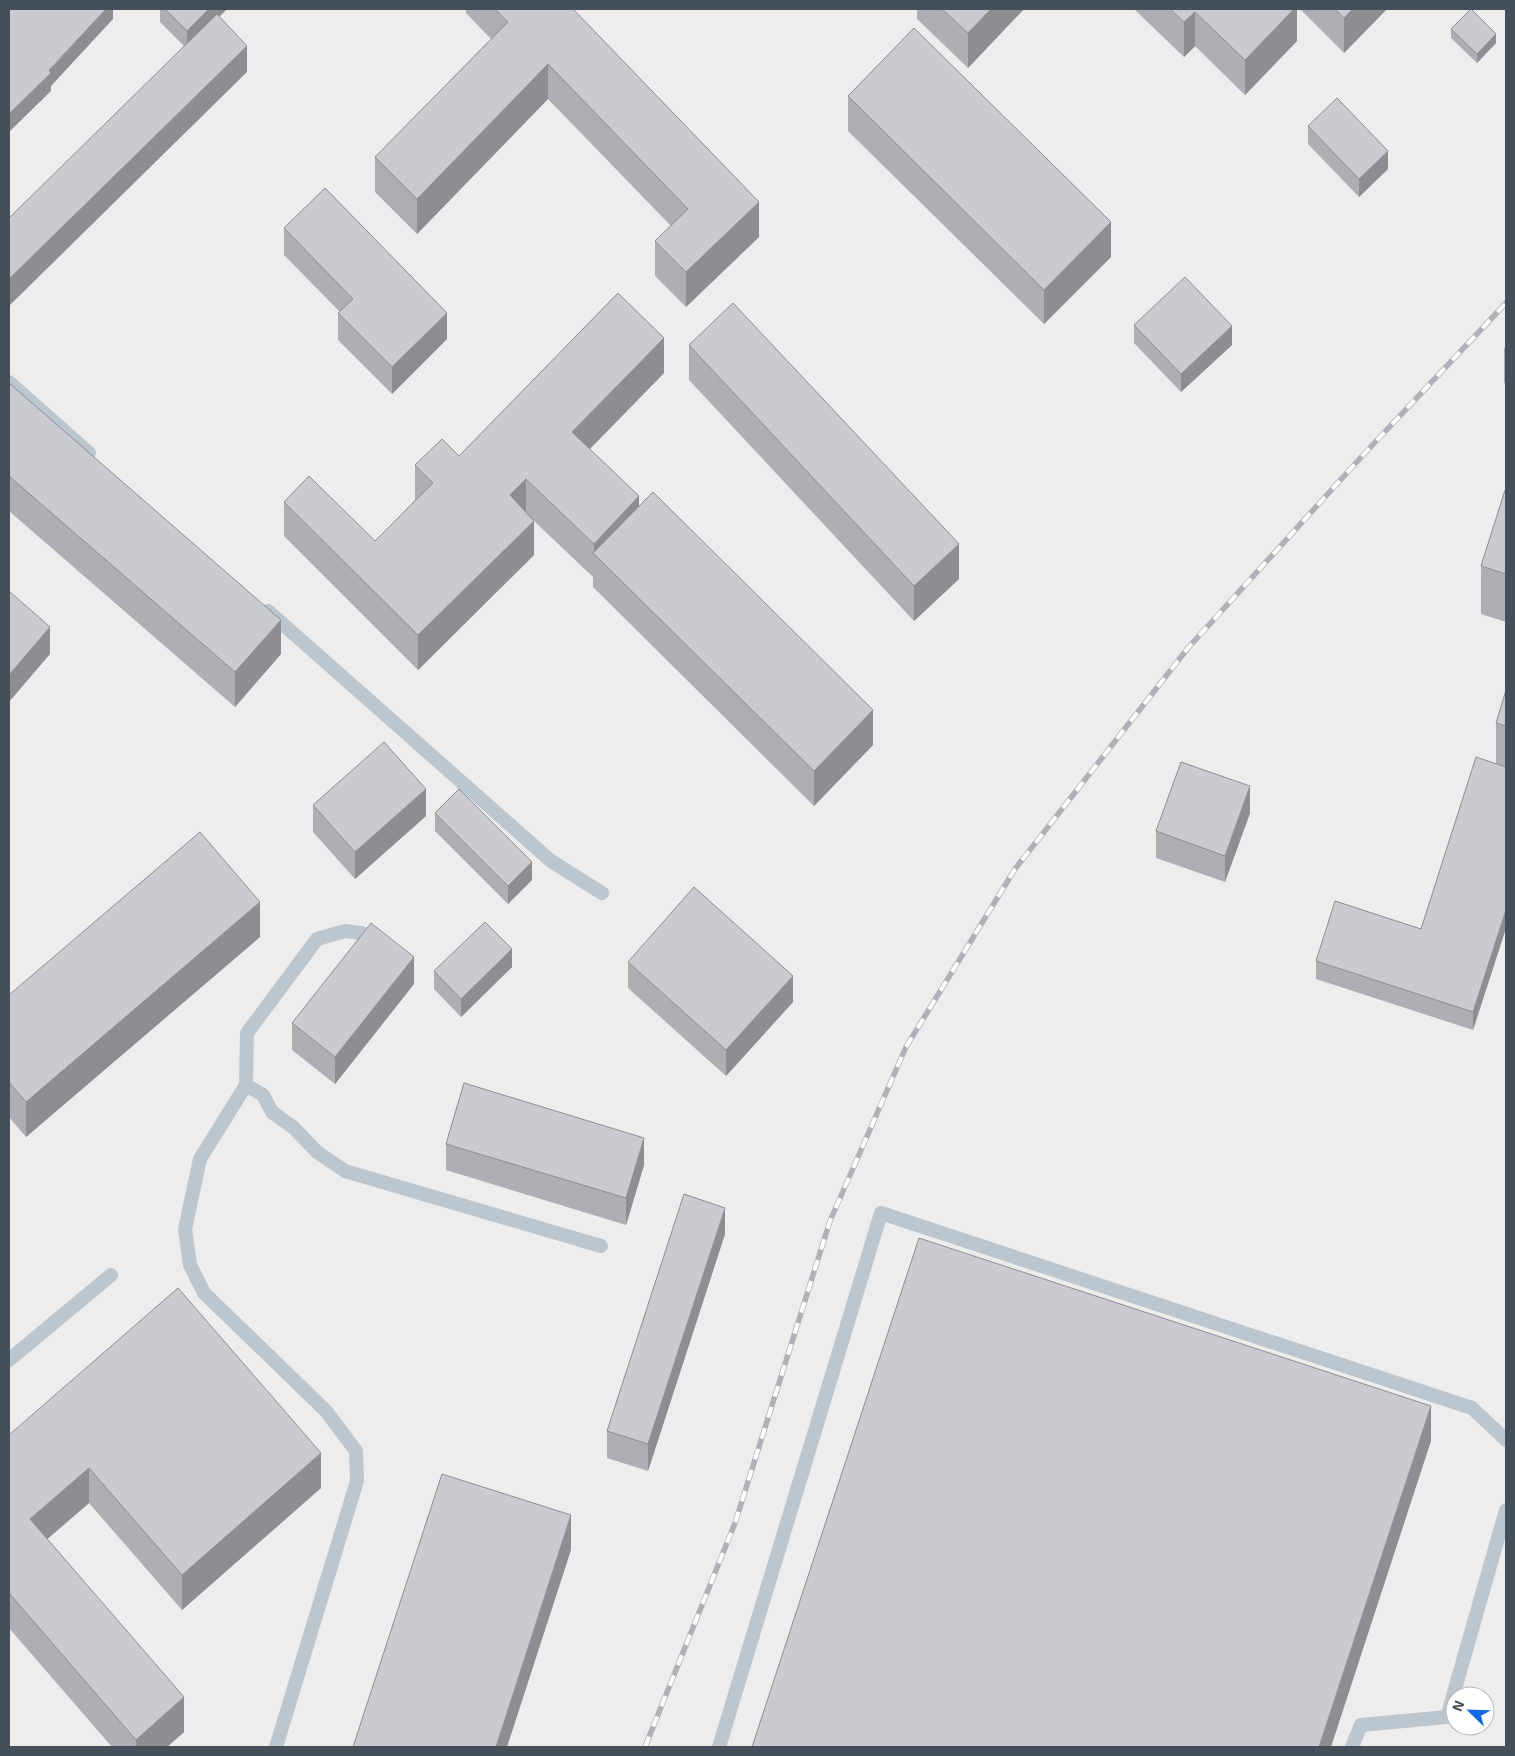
<svg xmlns="http://www.w3.org/2000/svg" width="1515" height="1756" viewBox="0 0 1515 1756" font-family="'Exo 2',sans-serif">
<rect width="100%" height="100%" fill="#efecec"/>
<g fill="none" stroke-linecap="round" stroke-linejoin="round">
<path stroke="#bcc6cf" stroke-width="14" d="M 9,382 L 89,453
M 268,611 L 551,861 L 602,893
M 246,1085 L 263,1095 L 272,1112 L 294,1128 L 317,1152 L 345,1171 L 601,1246
M 9,1360 L 111,1275
M 276,1747 L 357,1481 L 356,1451 L 326,1411 L 204,1293 L 190,1265 L 185,1229 L 200,1159 L 246,1085 L 247,1033 L 317,939 L 345,931 L 361,933 L 380,940
M 719,1747 L 881,1213 L 1472,1408 L 1506,1440
M 1352,1747 L 1361,1725 L 1447,1717 L 1506,1510"/>
<g stroke="#aeb1b7" stroke-width="5.5">
<path id="rail" d="M 645,1747 L 735,1523 L 830,1221 L 906,1047 L 1015,869 L 1188,648 L 1364,454 L 1506,303"/>
</g>
<use href="#rail" stroke="#fff" stroke-width="4" stroke-dasharray="11" stroke-linecap="butt"/>
</g>
<path fill="#adafb4" d="M 160,9 L 227,9 L 219,16 L 247,72 L 184,46 L 160,22 Z
M 466,9 L 573,9 L 759,237 L 686,307 L 655,276 L 655,241 L 671,226 L 548,99 L 417,234 L 375,192 L 375,157 L 491,39 L 466,13 Z
M 917,9 L 1024,9 L 968,68 L 917,19 Z
M 1134,9 L 1297,9 L 1297,41 L 1245,95 L 1195,46 L 1184,57 Z
M 1300,9 L 1387,9 L 1344,53 Z
M 1451,29 L 1496,43 L 1477,63 L 1451,38 Z
M 848,96 L 1111,257 L 1044,324 L 848,131 Z
M 1308,126 L 1388,169 L 1359,197 L 1308,144 Z
M 284,228 L 447,339 L 392,394 L 338,340 L 338,313 L 340,312 L 284,255 Z
M 1134,325 L 1232,345 L 1181,392 L 1134,343 Z
M 689,345 L 959,579 L 914,621 L 689,380 Z
M 1506,346 L 1506,384 L 1504,383 L 1504,348 Z
M 664,373 L 590,449 L 639,506 L 873,745 L 814,806 L 593,587 L 593,577 L 534,521 L 534,555 L 418,670 L 284,536 L 284,502 L 375,541 L 415,500 L 415,465 L 459,456 Z
M 9,383 L 281,654 L 235,707 L 9,511 Z
M 1506,490 L 1506,622 L 1481,614 L 1481,566 Z
M 1506,690 L 1506,928 L 1473,1030 L 1316,979 L 1316,961 L 1421,929 L 1496,763 L 1496,723 Z
M 313,805 L 426,816 L 355,879 L 313,832 Z
M 435,813 L 532,880 L 508,904 L 435,831 Z
M 1250,813 L 1225,882 L 1156,858 L 1156,831 Z
M 260,937 L 26,1137 L 9,1117 L 9,995 Z
M 628,962 L 793,1002 L 726,1076 L 628,988 Z
M 512,967 L 461,1017 L 434,989 L 434,971 Z
M 414,984 L 335,1084 L 292,1050 L 292,1023 Z
M 446,1144 L 644,1165 L 626,1225 L 446,1170 Z
M 725,1234 L 648,1471 L 607,1458 L 607,1431 Z
M 9,1435 L 321,1488 L 182,1610 L 89,1503 L 47,1539 L 184,1732 L 167,1747 L 112,1747 L 9,1628 Z"/>
<path fill="#8d8e92" d="M 106,9 L 113,9 L 113,19 L 51,86 L 51,91 L 9,132 L 9,114 Z
M 209,9 L 227,9 L 187,49 L 187,31 Z
M 991,9 L 1024,9 L 968,68 L 968,33 Z
M 1294,9 L 1297,9 L 1297,41 L 1245,95 L 1245,60 Z
M 1353,9 L 1387,9 L 1344,53 L 1344,18 Z
M 1195,12 L 1195,46 L 1184,57 L 1184,22 Z
M 1496,34 L 1496,43 L 1477,63 L 1477,54 Z
M 247,46 L 247,72 L 9,306 L 9,279 Z
M 548,64 L 548,99 L 417,234 L 417,199 Z
M 1388,151 L 1388,169 L 1359,197 L 1359,179 Z
M 759,202 L 759,237 L 686,307 L 686,272 Z
M 1111,222 L 1111,257 L 1044,324 L 1044,290 Z
M 447,313 L 447,339 L 392,394 L 392,367 Z
M 1232,326 L 1232,345 L 1181,392 L 1181,374 Z
M 664,338 L 664,373 L 572,467 L 572,432 Z
M 526,479 L 526,514 L 510,495 Z
M 639,496 L 639,531 L 594,554 L 594,544 Z
M 534,521 L 534,555 L 418,670 L 418,635 Z
M 959,544 L 959,579 L 914,621 L 914,586 Z
M 281,620 L 281,654 L 235,707 L 235,672 Z
M 50,627 L 50,654 L 9,702 L 9,675 Z
M 873,710 L 873,745 L 814,806 L 814,771 Z
M 1250,786 L 1250,813 L 1225,882 L 1225,856 Z
M 426,789 L 426,816 L 355,879 L 355,852 Z
M 532,862 L 532,880 L 508,904 L 508,886 Z
M 260,902 L 260,937 L 26,1137 L 26,1102 Z
M 1506,910 L 1506,928 L 1473,1030 L 1473,1012 Z
M 512,949 L 512,967 L 461,1017 L 461,999 Z
M 414,957 L 414,984 L 335,1084 L 335,1057 Z
M 793,976 L 793,1002 L 726,1076 L 726,1050 Z
M 644,1138 L 644,1165 L 626,1225 L 626,1198 Z
M 725,1208 L 725,1234 L 648,1471 L 648,1444 Z
M 1431,1406 L 1431,1441 L 1331,1747 L 1319,1747 Z
M 321,1453 L 321,1488 L 182,1610 L 182,1575 Z
M 89,1468 L 89,1503 L 30,1554 L 30,1519 Z
M 571,1515 L 571,1550 L 507,1747 L 496,1747 Z
M 184,1697 L 184,1732 L 167,1747 L 136,1747 L 136,1740 Z"/>
<path fill="#c9cbd1" stroke="#8d8e92" d="M 9,9 L 106,9 L 49,70 L 51,73 L 9,114 Z
M 165,9 L 209,9 L 187,31 Z
M 495,9 L 573,9 L 759,202 L 686,272 L 655,241 L 688,209 L 548,64 L 417,199 L 375,157 L 508,22 Z
M 942,9 L 991,9 L 968,33 Z
M 1170,9 L 1294,9 L 1245,60 L 1195,12 L 1184,22 Z
M 1335,9 L 1353,9 L 1344,18 Z
M 1471,9 L 1496,34 L 1477,54 L 1451,29 Z
M 217,14 L 247,46 L 9,279 L 9,218 Z
M 914,28 L 1111,222 L 1044,290 L 848,96 Z
M 1337,98 L 1388,151 L 1359,179 L 1308,126 Z
M 325,188 L 447,313 L 392,367 L 338,313 L 353,299 L 284,228 Z
M 1185,277 L 1232,326 L 1181,374 L 1134,325 Z
M 618,293 L 664,338 L 572,432 L 639,496 L 594,544 L 526,479 L 510,495 L 534,521 L 418,635 L 284,502 L 309,476 L 375,541 L 433,483 L 415,465 L 442,439 L 459,456 Z
M 733,303 L 959,544 L 914,586 L 689,345 Z
M 9,383 L 281,620 L 235,672 L 9,476 Z
M 1505,490 L 1506,490 L 1506,574 L 1481,566 Z
M 653,492 L 873,710 L 814,771 L 593,553 Z
M 9,591 L 50,627 L 9,675 Z
M 1506,690 L 1506,726 L 1496,723 Z
M 384,742 L 426,789 L 355,852 L 313,805 Z
M 1476,757 L 1506,767 L 1506,910 L 1473,1012 L 1316,961 L 1335,901 L 1421,929 Z
M 1181,762 L 1250,786 L 1225,856 L 1156,831 Z
M 459,789 L 532,862 L 508,886 L 435,813 Z
M 200,832 L 260,902 L 26,1102 L 9,1082 L 9,995 Z
M 694,887 L 793,976 L 726,1050 L 628,962 Z
M 485,922 L 512,949 L 461,999 L 434,971 Z
M 371,923 L 414,957 L 335,1057 L 292,1023 Z
M 464,1083 L 644,1138 L 626,1198 L 446,1144 Z
M 684,1194 L 725,1208 L 648,1444 L 607,1431 Z
M 919,1238 L 1431,1406 L 1319,1747 L 752,1747 Z
M 178,1288 L 321,1453 L 182,1575 L 89,1468 L 30,1519 L 184,1697 L 136,1740 L 9,1593 L 9,1435 Z
M 442,1474 L 571,1515 L 496,1747 L 353,1747 Z"/>
<rect width="1515" height="1756" fill="none" stroke="#444f5a" stroke-width="20"/>
<g transform="translate(1470 1711) rotate(293)"><circle r="24" fill="#ffffff" stroke="#b4b9bd"/>
<path d="M0-4L9 19L0 12L-9 19Z" fill="#1369e2"/>
<text y="-8" font-size="14" font-weight="bold" text-anchor="middle" fill="#444f5a">N</text>
</g>
</svg>
